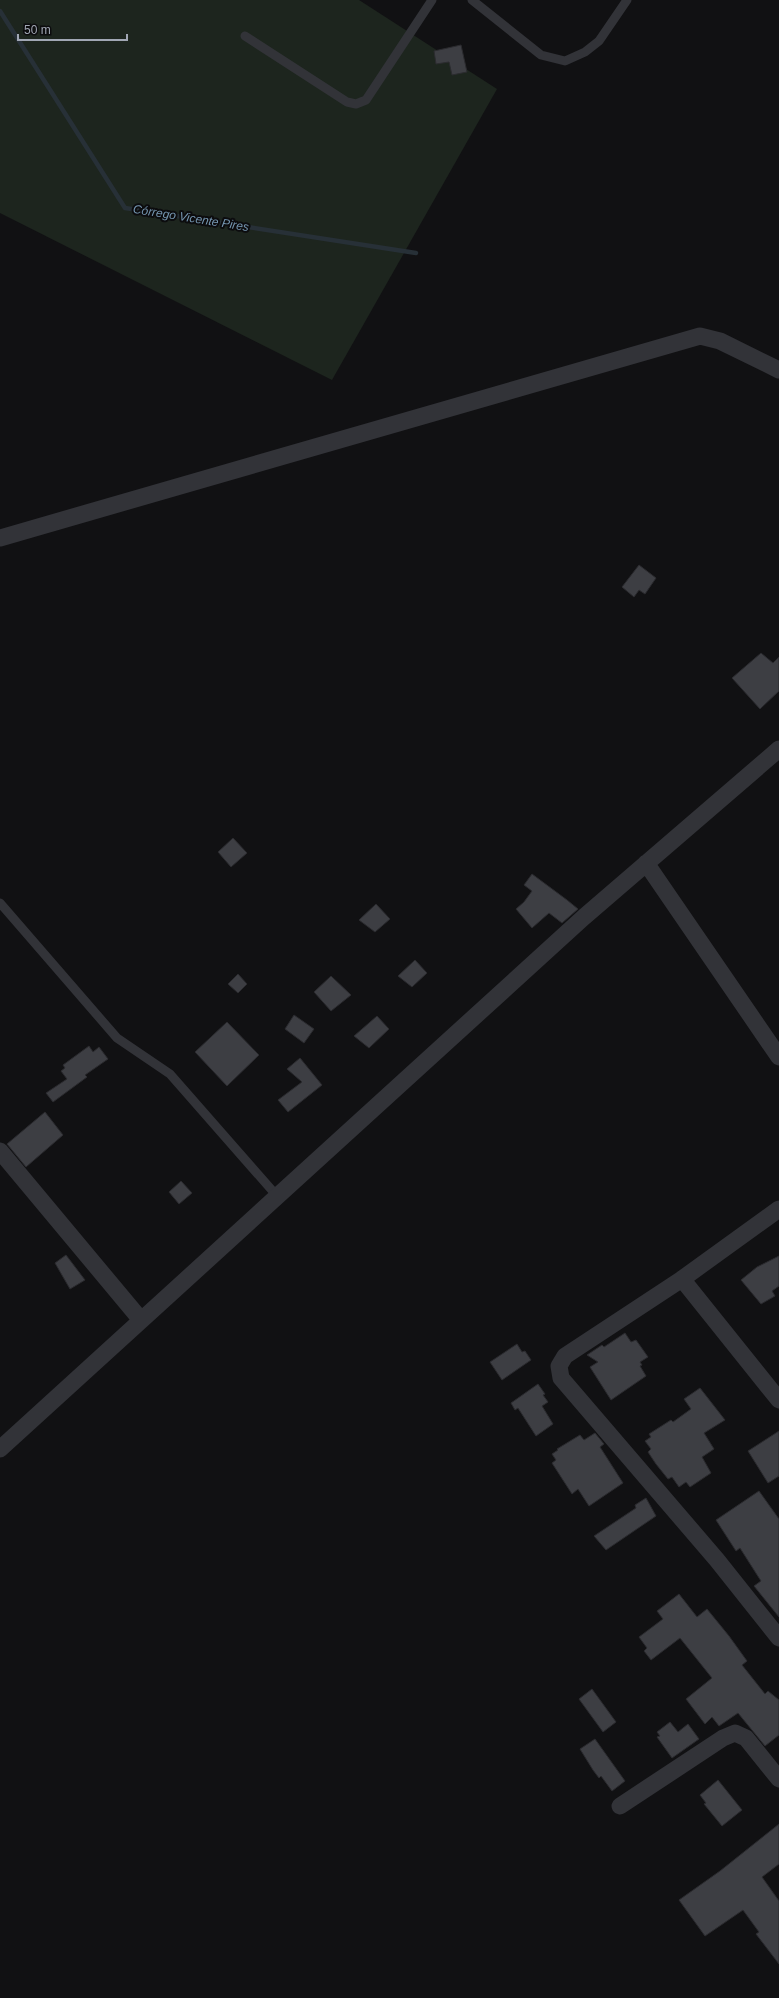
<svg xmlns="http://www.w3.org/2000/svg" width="779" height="1998" viewBox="0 0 779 1998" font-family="Arial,sans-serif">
<rect width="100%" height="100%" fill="#111113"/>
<path fill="#1d251e" d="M 0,0 L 359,0 L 497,89 L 332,380 L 0,213 Z"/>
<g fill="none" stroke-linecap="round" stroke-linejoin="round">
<path stroke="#273037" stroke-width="4.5" d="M 0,11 L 125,208 L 416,253"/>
</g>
<path fill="#3d3e43" stroke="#2b2b2f" d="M 461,45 L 467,72 L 452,75 L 449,62 L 436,64 L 434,51 Z
M 639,565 L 656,578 L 645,594 L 639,590 L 634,597 L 622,587 Z
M 761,653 L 773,663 L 779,657 L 779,691 L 760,709 L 732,678 Z
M 233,838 L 247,853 L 231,867 L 218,852 Z
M 532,874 L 567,900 L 578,909 L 562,923 L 549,913 L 532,928 L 516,909 L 524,902 L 532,891 L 524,885 Z
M 376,904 L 390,919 L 375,932 L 359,920 Z
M 415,960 L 427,973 L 412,987 L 398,976 Z
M 238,974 L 247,984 L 238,993 L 228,984 Z
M 331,976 L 351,995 L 331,1011 L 314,992 Z
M 294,1015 L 314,1029 L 304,1043 L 285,1029 Z
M 377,1016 L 389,1029 L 369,1048 L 354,1036 Z
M 227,1022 L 259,1055 L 227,1086 L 195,1052 Z
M 89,1046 L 93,1052 L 99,1047 L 108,1059 L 85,1075 L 87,1077 L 53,1102 L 46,1093 L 67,1079 L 61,1071 L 65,1068 L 63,1065 Z
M 300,1058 L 322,1085 L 288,1112 L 278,1100 L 302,1082 L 287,1069 Z
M 45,1112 L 63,1135 L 26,1167 L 7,1144 Z
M 181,1181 L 192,1193 L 179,1204 L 169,1192 Z
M 66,1255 L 85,1280 L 70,1289 L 55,1263 Z
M 779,1256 L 779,1286 L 772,1291 L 775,1296 L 761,1304 L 741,1280 L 757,1267 Z
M 625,1333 L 631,1342 L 636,1340 L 648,1357 L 640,1362 L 642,1365 L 640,1366 L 646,1376 L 611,1400 L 590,1367 L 598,1362 L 587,1355 L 602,1345 L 604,1347 Z
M 517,1344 L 522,1352 L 525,1351 L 531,1360 L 502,1380 L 490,1362 Z
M 538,1384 L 545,1394 L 543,1395 L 548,1402 L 542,1406 L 553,1424 L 536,1436 L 518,1408 L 515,1410 L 511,1403 Z
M 700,1388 L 725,1420 L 704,1433 L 714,1449 L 702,1457 L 711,1473 L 690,1487 L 686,1482 L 679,1487 L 672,1477 L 668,1479 L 656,1464 L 648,1452 L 651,1449 L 645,1441 L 651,1437 L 649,1434 L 671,1420 L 673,1422 L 691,1409 L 684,1399 Z
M 779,1431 L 779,1476 L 768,1483 L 748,1451 Z
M 595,1433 L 604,1444 L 600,1447 L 623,1483 L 589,1506 L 578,1489 L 572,1494 L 552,1463 L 556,1460 L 552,1454 L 558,1450 L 557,1449 L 580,1435 L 584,1440 Z
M 759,1491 L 779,1519 L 779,1617 L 754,1586 L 761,1581 L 740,1548 L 736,1551 L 716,1520 Z
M 646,1498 L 656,1516 L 606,1550 L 594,1536 L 636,1508 L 635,1505 Z
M 679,1594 L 697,1617 L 707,1609 L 729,1636 L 747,1661 L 742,1665 L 765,1694 L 768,1691 L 779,1700 L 779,1735 L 765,1746 L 738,1713 L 719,1726 L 712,1717 L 705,1724 L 686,1699 L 712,1678 L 680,1638 L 651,1660 L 644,1651 L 647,1648 L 639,1637 L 663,1619 L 657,1611 Z
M 592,1689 L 616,1722 L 603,1732 L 579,1699 Z
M 670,1722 L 678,1732 L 688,1724 L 699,1739 L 672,1758 L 657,1737 L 660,1736 L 657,1732 Z
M 595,1739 L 625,1781 L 612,1791 L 601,1776 L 599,1778 L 593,1770 L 580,1749 Z
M 718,1780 L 742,1810 L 722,1826 L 704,1804 L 706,1803 L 700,1795 Z
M 779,1824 L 779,1864 L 762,1877 L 779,1901 L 779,1964 L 756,1934 L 759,1932 L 743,1910 L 705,1936 L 679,1900 L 720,1871 Z"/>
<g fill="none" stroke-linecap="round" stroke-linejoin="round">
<path stroke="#323338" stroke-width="9" d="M 472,0 L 541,55 L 565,61 L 585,52 L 599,41 L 627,0
M 245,36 L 347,102 L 356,104 L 366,100 L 432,0
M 0,903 L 117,1038 L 170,1074 L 277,1196"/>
<path stroke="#323338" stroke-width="17" d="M 0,538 L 700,336 L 720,341 L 779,370
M 646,863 L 779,1057
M 0,1151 L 141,1320
M 779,1209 L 682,1279 L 565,1356 L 559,1366 L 561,1378 L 717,1560 L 779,1638
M 682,1279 L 779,1400
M 0,1449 L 584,917 L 779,749
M 620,1806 L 723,1738 L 735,1733 L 746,1738 L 779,1779"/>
</g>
<g text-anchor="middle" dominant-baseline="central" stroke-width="4" stroke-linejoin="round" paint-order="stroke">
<g font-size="12" font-style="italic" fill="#7697b2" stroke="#0c0c0e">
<text transform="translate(191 218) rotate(9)">Córrego Vicente Pires</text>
</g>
</g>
<path d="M18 34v6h109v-6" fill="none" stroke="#a1a7b4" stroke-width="2"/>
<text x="24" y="34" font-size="12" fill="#a1a7b4" stroke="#0c0c0e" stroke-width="3" paint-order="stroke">50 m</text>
</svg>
